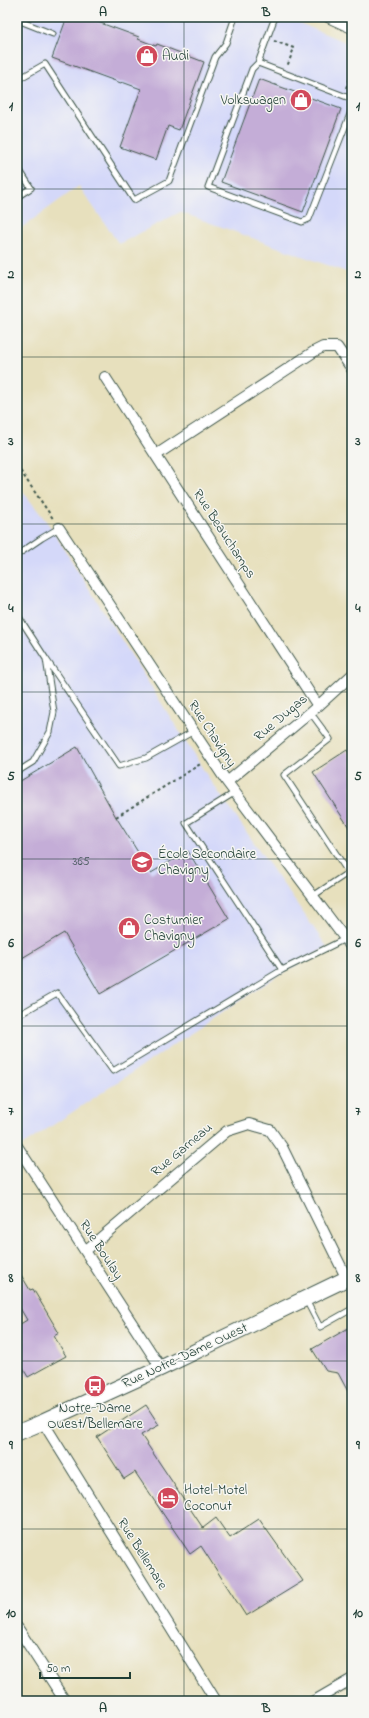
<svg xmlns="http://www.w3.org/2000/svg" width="369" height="1718" viewBox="0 0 369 1718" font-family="'Indie Flower',sans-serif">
<rect width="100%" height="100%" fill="#f6f6f2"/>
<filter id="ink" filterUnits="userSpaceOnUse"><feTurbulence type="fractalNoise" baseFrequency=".025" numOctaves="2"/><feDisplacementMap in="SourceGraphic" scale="8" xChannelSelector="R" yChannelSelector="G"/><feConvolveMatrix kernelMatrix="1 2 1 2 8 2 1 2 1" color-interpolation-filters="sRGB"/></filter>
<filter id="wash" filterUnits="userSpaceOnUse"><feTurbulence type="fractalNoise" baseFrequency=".012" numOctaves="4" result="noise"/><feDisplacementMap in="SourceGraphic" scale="16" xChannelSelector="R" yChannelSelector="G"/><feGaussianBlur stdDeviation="0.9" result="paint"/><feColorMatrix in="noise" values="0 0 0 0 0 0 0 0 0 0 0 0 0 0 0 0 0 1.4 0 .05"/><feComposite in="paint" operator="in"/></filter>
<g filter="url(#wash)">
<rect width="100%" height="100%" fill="#e7e0bd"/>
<path fill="#d4d8f9" d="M 17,17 L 275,17 L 297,22 L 352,45 L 352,274 L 180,212 L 119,244 L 79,186 L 17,231 Z
M 17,484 L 49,525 L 208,777 L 327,947 L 271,980 L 17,1149 Z"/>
<g id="blocks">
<path fill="#c4add7" d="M 67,17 L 84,17 L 139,37 L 138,39 L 156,46 L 157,44 L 204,62 L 179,130 L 168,126 L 156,160 L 120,147 L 141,89 L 122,82 L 121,83 L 52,58 Z
M 259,79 L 341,109 L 303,212 L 221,182 Z
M 77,747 L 116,817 L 151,873 L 188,851 L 229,919 L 100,994 L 64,933 L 17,961 L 17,783 Z
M 347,750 L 352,758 L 352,832 L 313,772 Z
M 17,1268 L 30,1290 L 33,1289 L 59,1333 L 54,1336 L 66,1356 L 28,1377 L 17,1358 L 17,1352 L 20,1349 L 17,1343 L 17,1326 L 27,1320 L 17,1303 Z
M 352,1326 L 352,1399 L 338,1373 L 326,1371 L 312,1349 Z
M 146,1405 L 159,1425 L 141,1435 L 203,1528 L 216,1518 L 230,1538 L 259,1519 L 303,1581 L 246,1616 L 201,1546 L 190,1554 L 135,1472 L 124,1479 L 97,1437 Z"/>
</g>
</g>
<g filter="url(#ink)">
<use href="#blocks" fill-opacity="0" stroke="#3d5549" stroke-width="1"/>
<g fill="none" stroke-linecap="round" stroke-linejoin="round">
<g stroke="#3d5549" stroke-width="7">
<path id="service" d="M 275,17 L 258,63 L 352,99
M 20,21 L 53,34
M 258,63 L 252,69 L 208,187 L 302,222 L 309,219 L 352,109
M 17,80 L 45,64 L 134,200 L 169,181 L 215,57 L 226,43 L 235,17
M 17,166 L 31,188 L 17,197
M 17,555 L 42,538 L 59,528
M 17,614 L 46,659 L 54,712 L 50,732 L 33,762 L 17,772
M 46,659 L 119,766 L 146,758 L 194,731
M 310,712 L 330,739 L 284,775 L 352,878
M 234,793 L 186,823 L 282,970
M 313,896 L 352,870
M 17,1016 L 57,993 L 113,1071 L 282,970 L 345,939
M 306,1300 L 320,1327 L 352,1309"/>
</g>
<g stroke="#3d5549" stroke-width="12">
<path id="minor" d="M 105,377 L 318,706
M 156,455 L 315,351 L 323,347 L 337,347 L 352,369
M 59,528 L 227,782 L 352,948
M 227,782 L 318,706 L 352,675
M 17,1146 L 161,1368
M 85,1251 L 227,1131 L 249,1124 L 270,1130 L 282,1147 L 347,1279
M 43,1422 L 216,1701
M 17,1627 L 65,1701
M 314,1701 L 352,1679"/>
</g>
<g stroke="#3d5549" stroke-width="14">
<path id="tertiary" d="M 330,17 L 352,27"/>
</g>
<g stroke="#3d5549" stroke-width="17">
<path id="primary" d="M 17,1433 L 43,1422 L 161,1368 L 352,1276"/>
</g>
<path stroke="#3d5549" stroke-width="2" stroke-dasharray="3 3" stroke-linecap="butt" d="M 274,41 L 294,48 L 287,67
M 346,88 L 352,73
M 17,466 L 54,520
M 116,817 L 202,763"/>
<use href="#service" stroke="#fff" stroke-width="5"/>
<use href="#minor" stroke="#fff" stroke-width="10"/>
<use href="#tertiary" stroke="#fff" stroke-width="12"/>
<use href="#primary" stroke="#fff" stroke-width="15"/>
</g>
</g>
<path fill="none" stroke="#1f3d34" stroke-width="1" stroke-opacity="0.55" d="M 184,17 L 184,1701M 17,189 L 352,189M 17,357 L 352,357M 17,524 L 352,524M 17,692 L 352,692M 17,859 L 352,859M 17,1026 L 352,1026M 17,1194 L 352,1194M 17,1361 L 352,1361M 17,1529 L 352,1529"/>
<defs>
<g id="shop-disc" transform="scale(1.15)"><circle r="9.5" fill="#d1495b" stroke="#f6f6f2"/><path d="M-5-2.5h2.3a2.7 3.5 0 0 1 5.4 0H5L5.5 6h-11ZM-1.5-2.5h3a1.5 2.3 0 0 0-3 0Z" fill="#fff"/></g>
<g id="school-disc" transform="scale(1.15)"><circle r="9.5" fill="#d1495b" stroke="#f6f6f2"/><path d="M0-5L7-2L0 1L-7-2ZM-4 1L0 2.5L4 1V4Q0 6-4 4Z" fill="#fff"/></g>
<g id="bus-disc" transform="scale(1.15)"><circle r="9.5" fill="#d1495b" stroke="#f6f6f2"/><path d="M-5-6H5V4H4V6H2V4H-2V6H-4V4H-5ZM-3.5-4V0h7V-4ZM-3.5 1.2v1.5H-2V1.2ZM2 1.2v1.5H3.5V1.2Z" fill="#fff"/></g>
<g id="hotel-disc" transform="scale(1.15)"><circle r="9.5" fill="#d1495b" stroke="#f6f6f2"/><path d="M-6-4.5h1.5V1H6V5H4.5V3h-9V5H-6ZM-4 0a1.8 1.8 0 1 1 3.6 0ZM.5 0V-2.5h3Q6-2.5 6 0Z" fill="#fff"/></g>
</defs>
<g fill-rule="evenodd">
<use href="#shop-disc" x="147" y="56"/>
<use href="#shop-disc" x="301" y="100"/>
<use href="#school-disc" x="142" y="862"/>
<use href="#shop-disc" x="129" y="928"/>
<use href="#bus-disc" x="95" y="1386"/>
<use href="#hotel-disc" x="168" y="1498"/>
</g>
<g text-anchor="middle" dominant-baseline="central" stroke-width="3" stroke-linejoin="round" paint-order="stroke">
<g font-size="12" fill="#48595d">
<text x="81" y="862">365</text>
</g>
<g font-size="14" fill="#1f3d34" stroke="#f6f6f2" text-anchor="start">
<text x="162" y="56">Audi</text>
<text x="286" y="100" text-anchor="end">Volkswagen</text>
<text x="158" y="854">École Secondaire<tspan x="158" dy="16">Chavigny</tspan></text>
<text x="144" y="920">Costumier<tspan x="144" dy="16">Chavigny</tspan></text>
<text x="95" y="1408" text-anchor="middle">Notre-Dame<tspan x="95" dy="16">Ouest/Bellemare</tspan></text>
<text x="184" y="1490">Hotel-Motel<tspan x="184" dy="16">Coconut</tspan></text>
</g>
<g font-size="14" fill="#1f3d34" stroke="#f6f6f2">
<text transform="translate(224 534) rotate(57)">Rue Beauchamps</text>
<text transform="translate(281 718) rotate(-40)">Rue Dugas</text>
<text transform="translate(212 734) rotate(57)">Rue Chavigny</text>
<text transform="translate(182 1150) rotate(-40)">Rue Garneau</text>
<text transform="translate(101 1250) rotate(57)">Rue Boulay</text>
<text transform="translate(185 1356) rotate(-25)">Rue Notre-Dame Ouest</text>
<text transform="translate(142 1554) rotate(58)">Rue Bellemare</text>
</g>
</g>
<rect width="369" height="1718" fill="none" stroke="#f6f6f2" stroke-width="44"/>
<path d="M40 1672v6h90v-6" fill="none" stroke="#1f3d34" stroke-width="2"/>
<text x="46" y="1672" font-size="12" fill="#1f3d34" stroke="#f6f6f2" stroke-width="3" paint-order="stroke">50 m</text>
<rect x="22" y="22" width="325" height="1674" fill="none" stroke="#1f3d34" stroke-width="1.5"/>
<g font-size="13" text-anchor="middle" font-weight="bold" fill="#1f3d34">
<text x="103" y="16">A</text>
<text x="266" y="16">B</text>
<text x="11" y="110">1</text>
<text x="358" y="110">1</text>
<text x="11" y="278">2</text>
<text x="358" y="278">2</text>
<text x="11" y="445">3</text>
<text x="358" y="445">3</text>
<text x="11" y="612">4</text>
<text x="358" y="612">4</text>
<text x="11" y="780">5</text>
<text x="358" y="780">5</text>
<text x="11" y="947">6</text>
<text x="358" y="947">6</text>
<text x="11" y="1115">7</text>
<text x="358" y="1115">7</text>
<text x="11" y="1282">8</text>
<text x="358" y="1282">8</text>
<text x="11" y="1449">9</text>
<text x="358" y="1449">9</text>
<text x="11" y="1617">10</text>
<text x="358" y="1617">10</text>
<text x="103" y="1712">A</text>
<text x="266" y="1712">B</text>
</g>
</svg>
